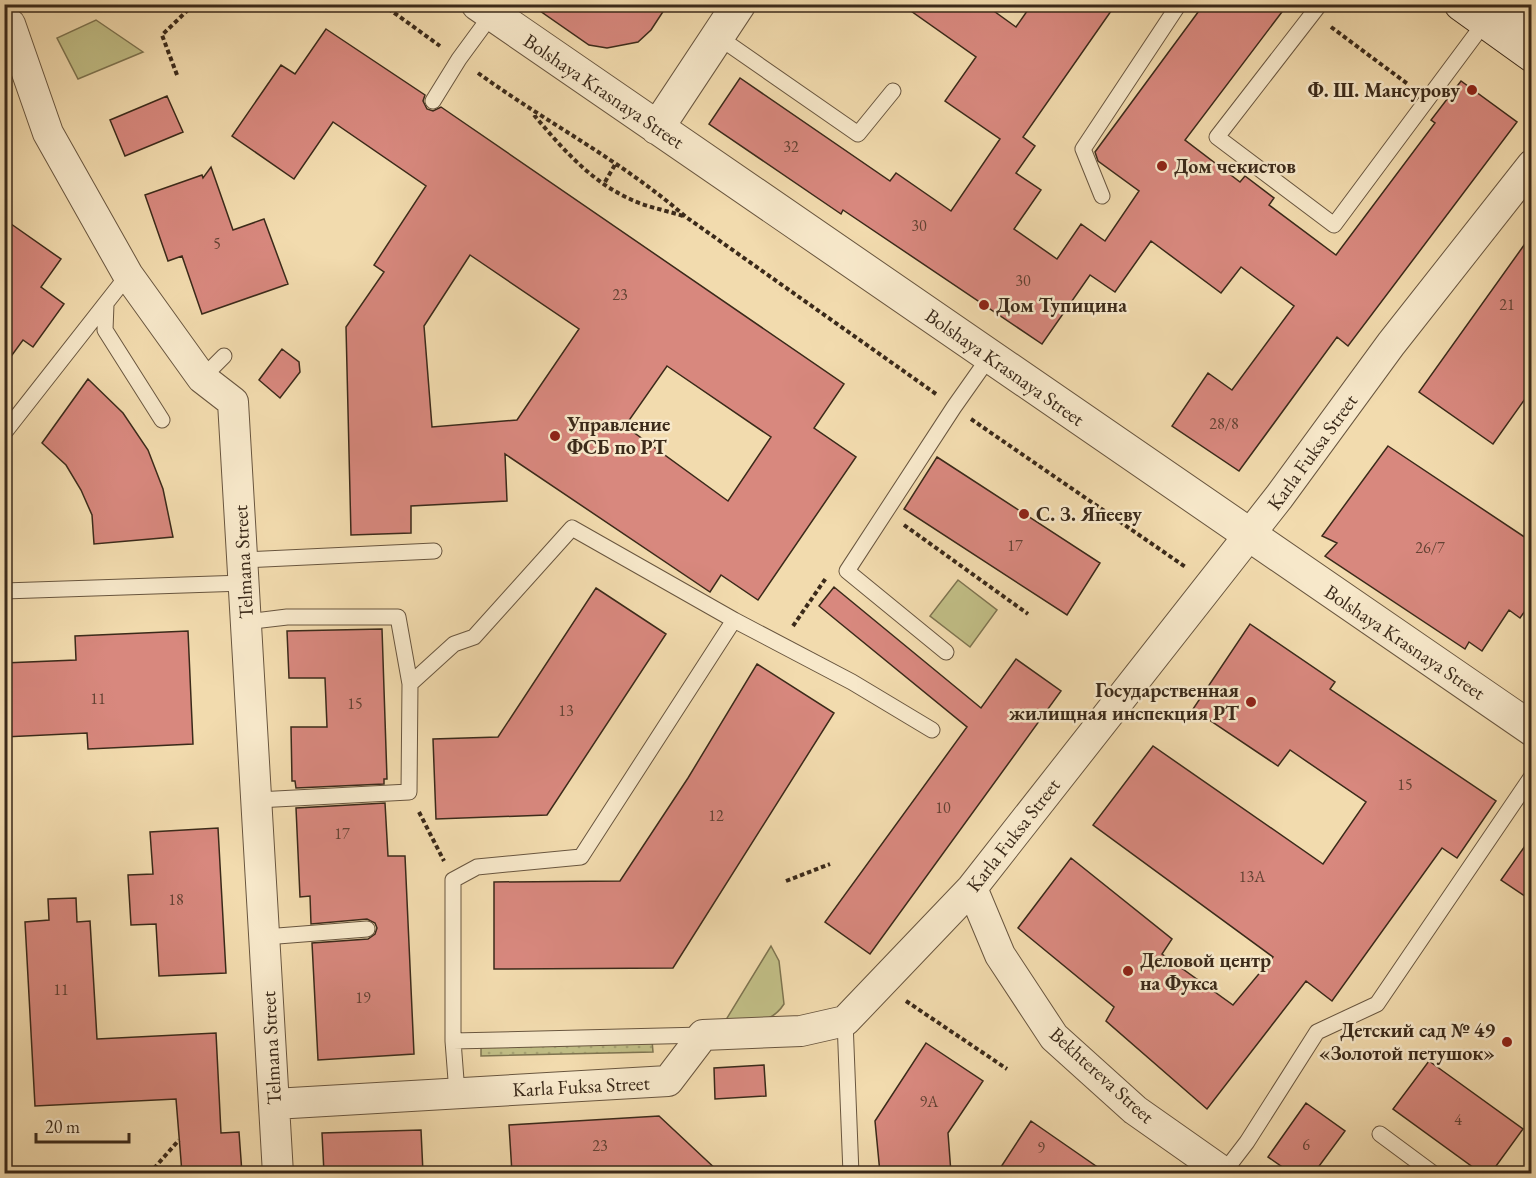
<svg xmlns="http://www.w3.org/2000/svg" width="1536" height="1178" viewBox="0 0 1536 1178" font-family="'EB Garamond',serif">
<defs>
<pattern id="grass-dots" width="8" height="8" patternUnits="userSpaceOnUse" patternTransform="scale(1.5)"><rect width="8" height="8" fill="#c1be86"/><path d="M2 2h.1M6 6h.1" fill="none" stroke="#a7a373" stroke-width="1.8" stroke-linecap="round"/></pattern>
</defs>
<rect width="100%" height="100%" fill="#f2dbae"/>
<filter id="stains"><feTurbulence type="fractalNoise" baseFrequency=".00333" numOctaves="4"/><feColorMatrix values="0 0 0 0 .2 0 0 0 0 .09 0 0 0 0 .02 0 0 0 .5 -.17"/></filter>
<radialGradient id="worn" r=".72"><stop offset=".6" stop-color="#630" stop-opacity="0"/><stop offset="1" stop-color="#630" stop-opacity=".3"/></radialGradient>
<path fill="url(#grass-dots)" stroke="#7e7450" stroke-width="1.5" d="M 652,1040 L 653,1052 L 481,1056 L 481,1045 Z"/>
<path fill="#c1be86" stroke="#7e7450" stroke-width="1.5" d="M 96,20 L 143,52 L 78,79 L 57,38 Z
M 958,580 L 997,610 L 970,647 L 930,616 Z
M 771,946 L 779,961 L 784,1004 C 770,1026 748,1023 724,1023 Z"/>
<path fill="#d8887e" stroke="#3b2a1a" stroke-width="1.5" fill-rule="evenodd" d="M 530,4 L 668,4 L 651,30 L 638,42 L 607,48 L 589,45 Z
M 901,4 L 984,4 L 1016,27 L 1032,4 L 1116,4 L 1023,137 L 1035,146 L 1016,173 L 1041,190 L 1014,229 L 1057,259 L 1081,224 L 1105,241 L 1139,191 L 1098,161 L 1095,152 L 1204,4 L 1288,4 L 1185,140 L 1240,182 L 1245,176 L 1274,198 L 1269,205 L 1336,255 L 1435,123 L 1431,120 L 1461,81 L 1517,122 L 1348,346 L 1337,337 L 1239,471 L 1172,426 L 1208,373 L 1232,390 L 1294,306 L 1241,267 L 1221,293 L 1151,241 L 1115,292 L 1090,275 L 1042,344 L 843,210 L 841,214 L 709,124 L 740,78 L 890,181 L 896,173 L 951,211 L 1000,139 L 945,101 L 976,57 Z
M 326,29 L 425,95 L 423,101 L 427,109 L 433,111 L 441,107 L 844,384 L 814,428 L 856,457 L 758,600 L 721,575 L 710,592 L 505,454 L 507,501 L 411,506 L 411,533 L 351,535 L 346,327 L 384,272 L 374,265 L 426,186 L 333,122 L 294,179 L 232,136 L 281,65 L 295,74 ZM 470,255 L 579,329 L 517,420 L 432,427 L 424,326 ZM 667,366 L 771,437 L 728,501 L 625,426 Z
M 167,96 L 183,132 L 125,156 L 110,120 Z
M 211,167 L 233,230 L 264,219 L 288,284 L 202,314 L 182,256 L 168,261 L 145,195 L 202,175 L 203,178 Z
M 4,219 L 61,259 L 41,287 L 64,304 L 33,347 L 23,340 L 4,366 Z
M 1532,234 L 1532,389 L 1493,444 L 1419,392 Z
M 282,349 L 299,362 L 300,372 L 280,398 L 259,380 Z
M 88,379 L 123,413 L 148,450 L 163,489 L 173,537 L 94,544 L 92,515 L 81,490 L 66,465 L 42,443 Z
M 1388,446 L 1532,542 L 1532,601 L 1520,618 L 1509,610 L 1482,651 L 1469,642 L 1465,649 L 1325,556 L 1337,543 L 1322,536 Z
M 937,457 L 1100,563 L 1067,615 L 904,509 Z
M 834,587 L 981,708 L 1016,659 L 1061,691 L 870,954 L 825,922 L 967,727 L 819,606 Z
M 596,588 L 666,634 L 547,815 L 436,819 L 433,739 L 498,737 Z
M 1250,624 L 1335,682 L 1330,689 L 1496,801 L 1457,858 L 1442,848 L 1332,1001 L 1306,981 L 1207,1109 L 1106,1021 L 1114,1007 L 1018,928 L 1071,858 L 1172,939 L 1162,954 L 1233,1005 L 1273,957 L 1093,825 L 1153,746 L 1323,864 L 1366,802 L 1290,750 L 1278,766 L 1193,709 Z
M 382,629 L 387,779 L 384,779 L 384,784 L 296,788 L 295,781 L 292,781 L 291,727 L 327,727 L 325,678 L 289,678 L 287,631 Z
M 188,631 L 193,744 L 88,749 L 87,733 L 4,737 L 4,663 L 76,660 L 75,636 Z
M 757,664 L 834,713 L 673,968 L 494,969 L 494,882 L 620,881 L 688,778 Z
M 385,803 L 388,856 L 405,856 L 414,1054 L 318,1060 L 312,943 L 368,939 L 375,934 L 377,928 L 375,923 L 367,919 L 311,924 L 310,896 L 300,897 L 296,808 Z
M 218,828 L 226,973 L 159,976 L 156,924 L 131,925 L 128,875 L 153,874 L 150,832 Z
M 1532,836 L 1532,901 L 1501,880 Z
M 76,898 L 77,922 L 90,921 L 97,1039 L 216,1033 L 221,1133 L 239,1132 L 242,1173 L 182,1173 L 176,1099 L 35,1106 L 25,922 L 49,920 L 48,899 Z
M 926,1043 L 983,1081 L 948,1133 L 951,1173 L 880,1173 L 875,1121 Z
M 1429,1061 L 1523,1129 L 1491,1173 L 1481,1173 L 1393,1109 Z
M 764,1065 L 766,1096 L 715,1099 L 714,1068 Z
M 1306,1103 L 1345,1131 L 1314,1173 L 1291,1173 L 1268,1157 Z
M 659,1116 L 720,1173 L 512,1173 L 509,1125 Z
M 1031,1121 L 1106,1173 L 997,1173 Z
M 421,1130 L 423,1173 L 324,1173 L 322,1133 Z"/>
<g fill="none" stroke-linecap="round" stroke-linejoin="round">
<g stroke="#69563f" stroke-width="17">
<path id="service" d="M 1320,4 L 1217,137 L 1334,225 L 1485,22
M 717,36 L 858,134 L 893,91
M 433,101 L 459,59 L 492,14
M 1102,196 L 1083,149 L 1179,4
M 106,304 L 105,330 L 162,420
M 202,378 L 224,356
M 4,433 L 128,275
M 242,560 L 434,551
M 4,591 L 244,583
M 246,622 L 287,617 L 398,617 L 410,684 L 409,792 L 257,800
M 946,652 L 847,571 L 954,407 L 990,356
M 410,684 L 454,644 L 474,637 L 572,528 L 734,620
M 265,937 L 367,929
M 845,1021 L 851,1174
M 453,1041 L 453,880 L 477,867 L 581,857 L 734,620 L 852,682 L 932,730
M 457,1093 L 453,1041 L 703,1035
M 1380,1134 L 1434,1174
M 1224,1172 L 1247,1142 L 1317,1032 L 1377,1004 L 1532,776"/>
</g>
<g stroke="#69563f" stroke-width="32">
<path id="minor" d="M 4,20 L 10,24 L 48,133 L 128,275 L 202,378 L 233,402 L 278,1174
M 972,888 L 1000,955 L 1054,1037 L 1135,1110 L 1226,1174
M 274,1104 L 668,1081 L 703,1035 L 801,1031 L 845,1021 L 972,888 L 1279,497 L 1391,344 L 1532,165"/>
</g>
<g stroke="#69563f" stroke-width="35">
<path id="tertiary" d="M 478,4 L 1532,729
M 657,128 L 739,4"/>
</g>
<g stroke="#3b2a1a" stroke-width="35">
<path id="secondary" d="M 1461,4 L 1532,55
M 1510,4 L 1532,20"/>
</g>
<path stroke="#3b2a1a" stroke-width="4" stroke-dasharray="4.5 3" stroke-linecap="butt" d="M 382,4 L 440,46
M 1331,27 L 1409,85
M 478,73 C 547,123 622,161 686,217 L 936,394
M 177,75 L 162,35 L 192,6
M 534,115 C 561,147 590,181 630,199 C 646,207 665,210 683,216
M 605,182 L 616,163
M 971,419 L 1187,568
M 904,525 L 1028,614
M 793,626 L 826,578
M 419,812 L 444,861
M 786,881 L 830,864
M 906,1001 L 1007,1069
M 149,1174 L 179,1140"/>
<use href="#service" stroke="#f7e8ca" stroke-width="15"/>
<use href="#minor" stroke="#f7e8ca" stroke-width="30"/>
<use href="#tertiary" stroke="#f7e8ca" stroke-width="33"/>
<use href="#secondary" stroke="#f7e8ca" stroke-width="33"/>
</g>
<g fill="#8f2418" stroke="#f7e8ca" stroke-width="2">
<circle cx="1472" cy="90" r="6"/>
<circle cx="1162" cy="166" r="6"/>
<circle cx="984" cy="305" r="6"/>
<circle cx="555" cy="436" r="6"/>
<circle cx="1024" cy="514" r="6"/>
<circle cx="1251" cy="702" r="6"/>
<circle cx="1128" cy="971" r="6"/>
<circle cx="1507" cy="1042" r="6"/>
</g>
<g text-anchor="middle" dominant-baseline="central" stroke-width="5" stroke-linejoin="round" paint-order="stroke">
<g font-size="16" fill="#624233">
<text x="791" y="146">32</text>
<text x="919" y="225">30</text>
<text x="217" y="243">5</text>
<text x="1023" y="280">30</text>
<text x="620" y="294">23</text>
<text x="1507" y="304">21</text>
<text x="1224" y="423">28/8</text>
<text x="1015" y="545">17</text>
<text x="1430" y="547">26/7</text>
<text x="98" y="698">11</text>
<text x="355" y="703">15</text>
<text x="566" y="710">13</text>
<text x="1405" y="784">15</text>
<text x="943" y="807">10</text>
<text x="716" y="815">12</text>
<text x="342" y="833">17</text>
<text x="1252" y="876">13А</text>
<text x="176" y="899">18</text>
<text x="61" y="989">11</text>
<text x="363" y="997">19</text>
<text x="929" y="1101">9А</text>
<text x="1458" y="1119">4</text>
<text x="1306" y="1144">6</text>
<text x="600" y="1145">23</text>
<text x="1041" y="1147">9</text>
</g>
<g font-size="20" font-weight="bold" fill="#3b2a1a" stroke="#f7e8ca" text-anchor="start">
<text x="1460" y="90" text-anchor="end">Ф. Ш. Мансурову</text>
<text x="1174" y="166">Дом чекистов</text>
<text x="996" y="305">Дом Тупицина</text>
<text x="567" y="424">Управление<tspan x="567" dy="23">ФСБ по РТ</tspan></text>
<text x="1036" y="514">С. З. Япееву</text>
<text x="1239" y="690" text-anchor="end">Государственная<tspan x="1239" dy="23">жилищная инспекция РТ</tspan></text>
<text x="1140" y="960">Деловой центр<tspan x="1140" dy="23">на Фукса</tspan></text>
<text x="1495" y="1030" text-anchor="end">Детский сад № 49<tspan x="1495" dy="23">«Золотой петушок»</tspan></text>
</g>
<g font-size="20" fill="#3b2a1a" stroke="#f7e8ca">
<text transform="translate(604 91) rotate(34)">Bolshaya Krasnaya Street</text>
<text transform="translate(1005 367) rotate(35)">Bolshaya Krasnaya Street</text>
<text transform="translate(1312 452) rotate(-54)">Karla Fuksa Street</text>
<text transform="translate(243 562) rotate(-93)">Telmana Street</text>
<text transform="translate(1405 642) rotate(34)">Bolshaya Krasnaya Street</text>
<text transform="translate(1013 835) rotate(-52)">Karla Fuksa Street</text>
<text transform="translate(271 1048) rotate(-93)">Telmana Street</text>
<text transform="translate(1102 1075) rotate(42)">Bekhtereva Street</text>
<text transform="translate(581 1086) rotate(-3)">Karla Fuksa Street</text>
</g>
</g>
<rect width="1536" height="1178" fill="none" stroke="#f2dbae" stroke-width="24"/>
<rect x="6" y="6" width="1524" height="1166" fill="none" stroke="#3b2a1a" stroke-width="3"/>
<rect x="12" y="12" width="1512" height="1154" fill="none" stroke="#3b2a1a" stroke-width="1.5"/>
<path d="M36 1133v9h93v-9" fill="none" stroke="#3b2a1a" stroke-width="3"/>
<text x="45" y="1133" font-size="18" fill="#3b2a1a" stroke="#f7e8ca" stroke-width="4.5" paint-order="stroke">20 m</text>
<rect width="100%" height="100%" filter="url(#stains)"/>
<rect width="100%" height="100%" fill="url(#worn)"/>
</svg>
